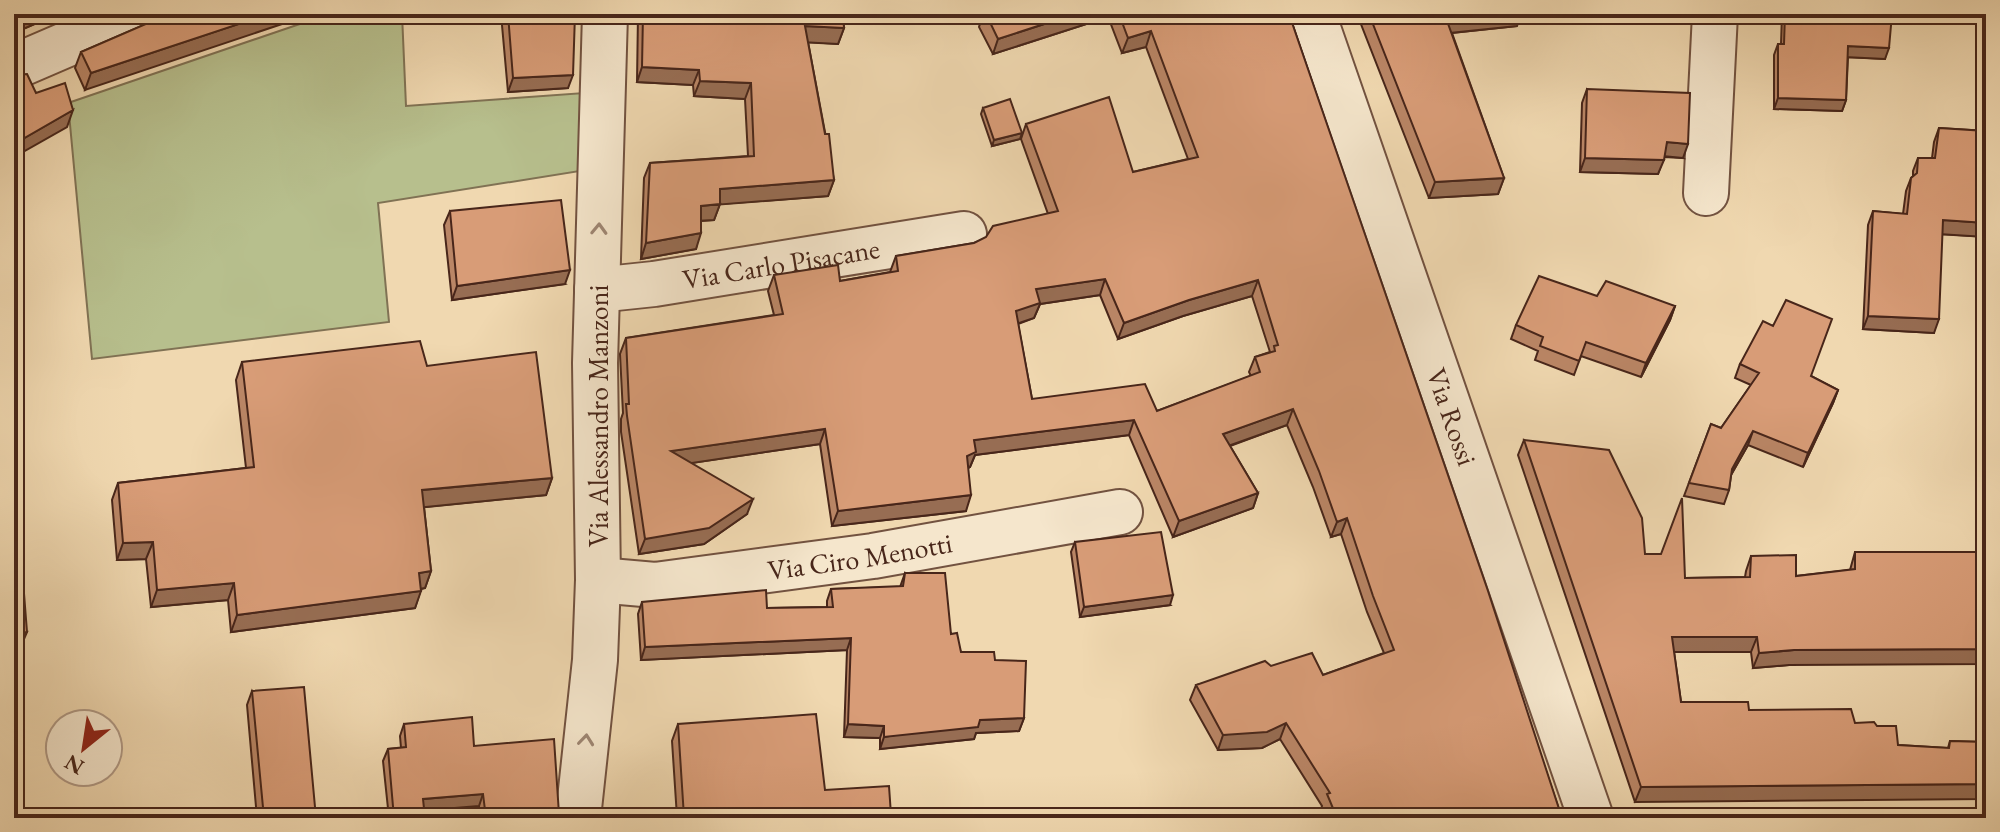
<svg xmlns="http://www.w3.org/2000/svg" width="2000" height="832" viewBox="0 0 2000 832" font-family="'EB Garamond',serif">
<rect width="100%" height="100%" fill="#f0d8b0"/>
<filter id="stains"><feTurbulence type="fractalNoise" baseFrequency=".0025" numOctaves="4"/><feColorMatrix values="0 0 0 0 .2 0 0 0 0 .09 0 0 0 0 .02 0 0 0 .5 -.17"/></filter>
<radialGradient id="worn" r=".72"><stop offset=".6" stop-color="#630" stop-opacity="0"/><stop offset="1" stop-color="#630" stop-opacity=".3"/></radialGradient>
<path fill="#b7bf8d" stroke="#807254" stroke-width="2" d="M 329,14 L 402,14 L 406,106 L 584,93 L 580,171 L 378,203 L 389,322 L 92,359 L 68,103 Z"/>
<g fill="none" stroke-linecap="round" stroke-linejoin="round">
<g stroke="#725240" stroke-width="48">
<g id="minor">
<path id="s1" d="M 1313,14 L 1591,818"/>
<path d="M 14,67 L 137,14"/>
<path d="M 1706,193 L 1715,14"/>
<path id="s2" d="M 597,290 L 654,284 L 964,234"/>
<path id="s3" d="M 598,580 L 655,585 L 873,556 L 1120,512"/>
<path d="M 578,818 L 595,660 L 598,580 L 595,363 L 605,14"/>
</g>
</g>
<use href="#minor" stroke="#f5e6cc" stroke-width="44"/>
</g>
<path fill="#ba8666" stroke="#48261a" stroke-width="2" fill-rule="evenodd" d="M 14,14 L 74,14 L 56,22 L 53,16 L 14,33 Z
M 501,14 L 575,14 L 568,88 L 508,92 Z
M 638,14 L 843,14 L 844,28 L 838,44 L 808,42 L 834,180 L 828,196 L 720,204 L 714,220 L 701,221 L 696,249 L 641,259 L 644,178 L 650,163 L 748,156 L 745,99 L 694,96 L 693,85 L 637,82 Z
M 983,14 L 1104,14 L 1102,19 L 993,54 L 979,27 Z
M 1107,14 L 1289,14 L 1562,818 L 1325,818 L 1321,809 L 1322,806 L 1280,739 L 1262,748 L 1218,750 L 1190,700 L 1196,685 L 1271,666 L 1323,675 L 1384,653 L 1367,612 L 1341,534 L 1331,537 L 1313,487 L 1287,425 L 1230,446 L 1258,493 L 1253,508 L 1173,537 L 1129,435 L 975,455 L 970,467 L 968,468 L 966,511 L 832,526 L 820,444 L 691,463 L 747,514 L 704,544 L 639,554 L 621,432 L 621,419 L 623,413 L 620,354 L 626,338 L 774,315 L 768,291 L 774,275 L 840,281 L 890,272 L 896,256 L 974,243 L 1048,214 L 1021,139 L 1026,124 L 1133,172 L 1188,159 L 1146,47 L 1122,53 ZM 1100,295 L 1118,339 L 1183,316 L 1252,296 L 1270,352 L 1255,357 L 1249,372 L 1251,376 L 1157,411 L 1032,399 L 1018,324 L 1034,318 L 1040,304 Z
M 1357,14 L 1423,14 L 1423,17 L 1517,26 L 1452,33 L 1504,178 L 1498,194 L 1429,198 Z
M 1782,14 L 1892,14 L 1885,59 L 1848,57 L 1846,100 L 1842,111 L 1774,109 L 1774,55 L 1778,44 L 1781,44 Z
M 153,21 L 85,90 L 75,68 L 81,52 Z
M 1587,89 L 1683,158 L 1664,157 L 1658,174 L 1580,172 L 1582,103 Z
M 983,108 L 1020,139 L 992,146 L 981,114 Z
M 1939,128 L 1986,131 L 1986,237 L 1942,234 L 1934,333 L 1863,329 L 1868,225 L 1873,211 L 1903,214 L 1906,191 L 1911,178 L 1913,176 L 1913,171 L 1918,158 L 1932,158 L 1934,142 Z
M 450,211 L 565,284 L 452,300 L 444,225 Z
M 1597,296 L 1675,306 L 1670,320 L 1641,377 L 1581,356 L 1574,375 L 1535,360 L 1538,351 L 1511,339 L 1516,325 Z
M 242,362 L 427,366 L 552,478 L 546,495 L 424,507 L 431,571 L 425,588 L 421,589 L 415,608 L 231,632 L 228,600 L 151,607 L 146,559 L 117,560 L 112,500 L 118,483 L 246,468 L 236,380 Z
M 1740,364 L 1811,376 L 1838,390 L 1833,403 L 1803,467 L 1748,445 L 1731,475 L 1729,490 L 1724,504 L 1684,496 L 1711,424 L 1721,428 L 1751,385 L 1735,378 Z
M 1524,440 L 1645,554 L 1685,578 L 1745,577 L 1746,571 L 1751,556 L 1796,576 L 1850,570 L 1855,552 L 1986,552 L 1789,665 L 1753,668 L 1751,652 L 1674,652 L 1681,702 L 1855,723 L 1898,745 L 1948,748 L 1950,741 L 1986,742 L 1635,802 L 1518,455 Z
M 1075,542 L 1170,605 L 1080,617 L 1071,552 Z
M 905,573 L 951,634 L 961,652 L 995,660 L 1024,718 L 1019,731 L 976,733 L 974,739 L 880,749 L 880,738 L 844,737 L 847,650 L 641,660 L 638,614 L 642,602 L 767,608 L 827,607 L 827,601 L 831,589 L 900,587 Z
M 252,691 L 316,818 L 257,818 L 247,705 Z
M 404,724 L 474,746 L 558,818 L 480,818 L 479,806 L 424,811 L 425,818 L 389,818 L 383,761 L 388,749 L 401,748 L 400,736 Z
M 678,724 L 825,790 L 889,818 L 677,817 L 672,741 Z"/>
<path fill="#976d53" stroke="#48261a" stroke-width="2" d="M 26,14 L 54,14 L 53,16 L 14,33 L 14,19 Z
M 59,14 L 74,14 L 56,22 Z
M 269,14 L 312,14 L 85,90 L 91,73 Z
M 1075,14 L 1104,14 L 1102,19 L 993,54 L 998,39 Z
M 1484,14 L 1521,14 L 1517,26 L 1440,34 L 1446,18 Z
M 805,26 L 844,28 L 838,44 L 800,42 Z
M 1151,31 L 1146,47 L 1122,53 L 1128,38 Z
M 1848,46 L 1889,48 L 1885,59 L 1844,57 Z
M 642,67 L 699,70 L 693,85 L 637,82 Z
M 573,75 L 568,88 L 508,92 L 513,78 Z
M 700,81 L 751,83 L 745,99 L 694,96 Z
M 1778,98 L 1846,100 L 1842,111 L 1774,109 Z
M 73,110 L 67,127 L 14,157 L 14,144 Z
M 1022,133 L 1020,139 L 992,146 L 994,140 Z
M 1667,142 L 1688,144 L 1683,158 L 1662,156 Z
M 1585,158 L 1664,160 L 1658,174 L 1580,172 Z
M 1504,178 L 1498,194 L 1429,198 L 1435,182 Z
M 834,180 L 828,196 L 714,205 L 720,189 Z
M 720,204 L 714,220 L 695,221 L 701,206 Z
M 1943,220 L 1986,223 L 1986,237 L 1938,234 Z
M 701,233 L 696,249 L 641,259 L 646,243 Z
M 570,270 L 565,284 L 452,300 L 457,286 Z
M 1105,279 L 1100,295 L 1040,304 L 1034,318 L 1010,326 L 1016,311 L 1036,289 Z
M 1258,280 L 1252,296 L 1183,316 L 1118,339 L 1124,323 L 1189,300 Z
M 1675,306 L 1670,320 L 1641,377 L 1646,363 Z
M 1868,316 L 1939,319 L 1934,333 L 1863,329 Z
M 1838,390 L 1833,403 L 1803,467 L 1808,453 Z
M 1293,409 L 1287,425 L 1217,450 L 1223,434 Z
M 1134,420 L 1129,435 L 975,455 L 970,467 L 961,471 L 974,440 Z
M 825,429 L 820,444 L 665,467 L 671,451 Z
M 1753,431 L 1748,445 L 1727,482 L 1732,469 Z
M 552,478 L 546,495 L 416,508 L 422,490 Z
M 1258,493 L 1253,508 L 1173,537 L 1179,521 Z
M 971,495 L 966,511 L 832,526 L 838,511 Z
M 753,499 L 747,514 L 704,544 L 639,554 L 645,539 Z
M 1347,518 L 1341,534 L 1331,537 L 1337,522 Z
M 153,542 L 146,559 L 117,560 L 123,543 Z
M 431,571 L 425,588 L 413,590 L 419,573 Z
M 234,583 L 228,600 L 151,607 L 157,590 Z
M 421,591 L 415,608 L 231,632 L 237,615 Z
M 1173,595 L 1170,605 L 1080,617 L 1084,607 Z
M 27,632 L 21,646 L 14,647 L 14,634 Z
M 1672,637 L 1757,637 L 1751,652 L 1667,652 Z
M 851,638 L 847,650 L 641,660 L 645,647 Z
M 1986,649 L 1986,664 L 1789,665 L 1753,668 L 1759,653 L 1794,650 Z
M 1024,718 L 1019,731 L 976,733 L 974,739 L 880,749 L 884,737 L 980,720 Z
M 1286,723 L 1280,739 L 1262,748 L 1218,750 L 1223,735 Z
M 848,724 L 884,726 L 880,738 L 844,737 Z
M 1986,784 L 1986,799 L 1635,802 L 1641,787 Z
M 483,794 L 479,806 L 418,811 L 423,799 Z
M 559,814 L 558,818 L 514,818 Z"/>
<path fill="#d89c77" stroke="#48261a" stroke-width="2" fill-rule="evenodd" d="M 14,14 L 26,14 L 14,19 Z
M 161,14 L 269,14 L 91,73 L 81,52 L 153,21 Z
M 508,14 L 575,14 L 573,75 L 513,78 Z
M 643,14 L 843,14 L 844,28 L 805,26 L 825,134 L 829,134 L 834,180 L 720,189 L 720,204 L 701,206 L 701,233 L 646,243 L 650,163 L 754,156 L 751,83 L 700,81 L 699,70 L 642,67 Z
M 986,14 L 1075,14 L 998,39 Z
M 1119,14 L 1289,14 L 1488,591 L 1562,818 L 1337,818 L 1327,794 L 1330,793 L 1286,723 L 1267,732 L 1223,735 L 1196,685 L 1265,661 L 1271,666 L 1312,653 L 1323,675 L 1394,650 L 1373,596 L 1347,518 L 1337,522 L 1319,471 L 1293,409 L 1223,434 L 1258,493 L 1179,521 L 1134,420 L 974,440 L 976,452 L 967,456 L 971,495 L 838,511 L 825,429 L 671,451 L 753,499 L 709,528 L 645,539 L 627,416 L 626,404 L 629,404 L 626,338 L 783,314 L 774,275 L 838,265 L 840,281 L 898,271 L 896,256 L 974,243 L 986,237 L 993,226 L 1058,211 L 1026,124 L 1109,97 L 1133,172 L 1198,157 L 1151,31 L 1128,38 ZM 1105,279 L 1124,323 L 1189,300 L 1258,280 L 1278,345 L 1274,346 L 1275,351 L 1255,357 L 1260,372 L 1157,411 L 1145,384 L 1032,399 L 1016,311 L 1040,303 L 1036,289 Z
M 1369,14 L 1423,14 L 1423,17 L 1425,14 L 1484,14 L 1446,18 L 1504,178 L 1435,182 Z
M 1785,14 L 1892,14 L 1889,48 L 1848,46 L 1846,100 L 1778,98 L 1778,44 L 1784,44 Z
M 27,74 L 36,93 L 65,83 L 73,110 L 14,144 L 14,75 Z
M 1587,89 L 1690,93 L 1688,144 L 1667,142 L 1664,160 L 1585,158 Z
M 1010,99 L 1022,133 L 994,140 L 983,108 Z
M 1939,128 L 1986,131 L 1986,223 L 1943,220 L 1939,319 L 1868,316 L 1873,211 L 1907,214 L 1911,178 L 1917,173 L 1918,158 L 1935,158 Z
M 561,200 L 570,270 L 457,286 L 450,211 Z
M 1539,276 L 1597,296 L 1606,281 L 1675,306 L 1646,363 L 1586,342 L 1579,361 L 1540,346 L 1543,337 L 1516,325 Z
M 1786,300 L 1832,319 L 1811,376 L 1838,390 L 1808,453 L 1753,431 L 1732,469 L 1729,490 L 1689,483 L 1711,424 L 1721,428 L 1759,373 L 1740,364 L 1763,321 L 1773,326 Z
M 420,341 L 427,366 L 536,352 L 552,478 L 422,490 L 431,571 L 419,573 L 421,591 L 237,615 L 234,583 L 157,590 L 153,542 L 123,543 L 118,483 L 254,467 L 242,362 Z
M 1524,440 L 1609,450 L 1642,518 L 1645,554 L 1661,554 L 1682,498 L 1685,578 L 1750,577 L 1751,556 L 1796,555 L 1796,576 L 1855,569 L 1855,552 L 1986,552 L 1986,649 L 1794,650 L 1759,653 L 1757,637 L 1672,637 L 1681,702 L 1748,702 L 1749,710 L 1851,709 L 1855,723 L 1874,722 L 1877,726 L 1896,726 L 1898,745 L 1949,748 L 1950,741 L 1986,742 L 1986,784 L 1641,787 Z
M 15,478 L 27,632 L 14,634 L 14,479 Z
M 1161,532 L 1173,595 L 1084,607 L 1075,542 Z
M 905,573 L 945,573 L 951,634 L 957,633 L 961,652 L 994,652 L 995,660 L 1026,661 L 1024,718 L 980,720 L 978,727 L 884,737 L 884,726 L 848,724 L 851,638 L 645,647 L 642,602 L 766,590 L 767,608 L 833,607 L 831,589 L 903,586 Z
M 304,687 L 316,818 L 264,818 L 252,691 Z
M 816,714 L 825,790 L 889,786 L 891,815 L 873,818 L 660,818 L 684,817 L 678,724 Z
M 472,717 L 474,746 L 554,739 L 559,814 L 514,818 L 486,818 L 483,794 L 423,799 L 425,818 L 394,818 L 388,749 L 406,747 L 404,724 Z"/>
<defs><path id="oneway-chevron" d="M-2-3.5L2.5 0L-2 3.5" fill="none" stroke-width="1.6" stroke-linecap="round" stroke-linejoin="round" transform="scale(2)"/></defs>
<g stroke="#9e8673">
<use href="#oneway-chevron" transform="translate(599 229) rotate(-88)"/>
<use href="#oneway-chevron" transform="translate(586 740) rotate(-84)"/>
</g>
<g text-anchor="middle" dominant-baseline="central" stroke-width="6" stroke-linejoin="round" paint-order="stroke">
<g font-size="28" fill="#48261a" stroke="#f5e6cc">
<text stroke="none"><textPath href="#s2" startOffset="186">Via Carlo Pisacane</textPath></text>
<text transform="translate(598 416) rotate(-90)">Via Alessandro Manzoni</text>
<text stroke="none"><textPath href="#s1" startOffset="426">Via Rossi</textPath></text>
<text stroke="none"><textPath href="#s3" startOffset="264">Via Ciro Menotti</textPath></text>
</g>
</g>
<rect width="2000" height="832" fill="none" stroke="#f0d8b0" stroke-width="48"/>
<rect x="16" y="16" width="1968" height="800" fill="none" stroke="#48261a" stroke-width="4"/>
<rect x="24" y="24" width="1952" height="784" fill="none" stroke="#48261a" stroke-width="2"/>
<g transform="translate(84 748) rotate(210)"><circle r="38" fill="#f5e6cc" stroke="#b09985" stroke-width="2"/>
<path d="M0-6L14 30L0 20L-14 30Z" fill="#8f2418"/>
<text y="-12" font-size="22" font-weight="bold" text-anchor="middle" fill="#48261a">N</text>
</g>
<rect width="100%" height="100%" filter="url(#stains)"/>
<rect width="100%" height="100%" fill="url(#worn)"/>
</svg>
